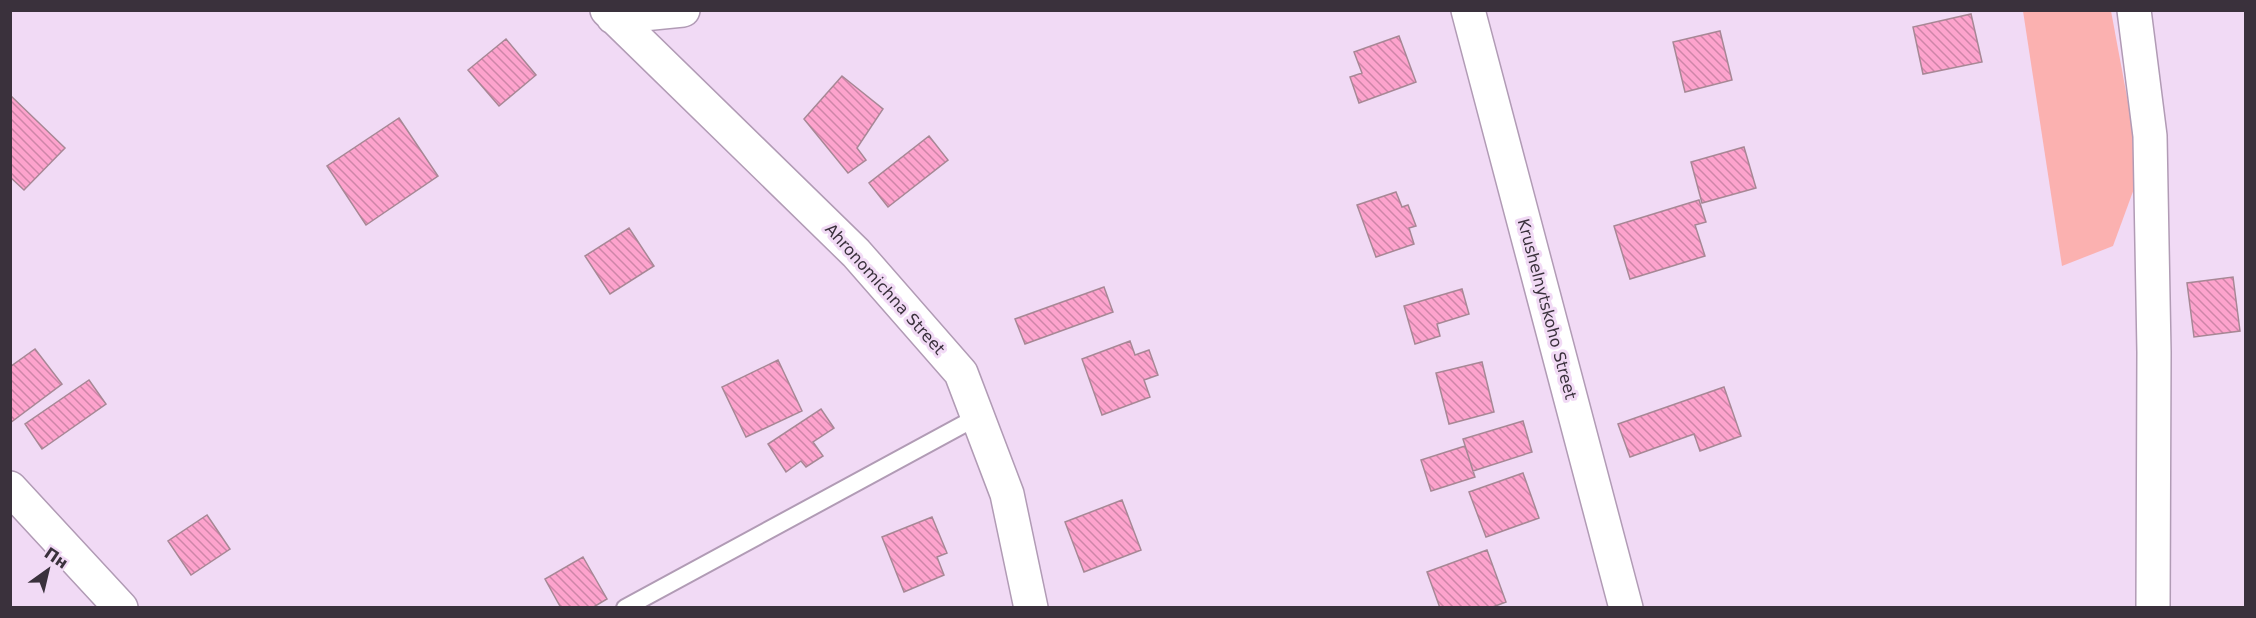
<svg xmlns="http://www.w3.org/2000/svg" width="2256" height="618" viewBox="0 0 2256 618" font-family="'DejaVu Sans',sans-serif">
<defs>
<pattern id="building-back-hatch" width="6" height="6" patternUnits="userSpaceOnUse" patternTransform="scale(1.5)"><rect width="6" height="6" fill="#fda3cd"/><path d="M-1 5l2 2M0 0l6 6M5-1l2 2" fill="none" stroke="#ce85a8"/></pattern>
</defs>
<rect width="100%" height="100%" fill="#f1daf5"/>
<path fill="#fbb1b0" d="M 2023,11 L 2111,11 L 2135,140 L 2135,186 L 2113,246 L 2062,266 Z"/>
<path fill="url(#building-back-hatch)" stroke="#a78795" stroke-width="1.5" d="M 1971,14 L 1982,62 L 1923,74 L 1913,27 Z
M 1720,31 L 1732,80 L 1685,92 L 1673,42 Z
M 1399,36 L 1416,82 L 1359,103 L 1350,77 L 1362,73 L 1354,52 Z
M 506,39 L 536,75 L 499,106 L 468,70 Z
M 842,76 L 883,109 L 857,148 L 866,160 L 848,173 L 804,119 Z
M 10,95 L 65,148 L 24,190 L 10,177 Z
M 399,118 L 438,176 L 366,225 L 327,166 Z
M 929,136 L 948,160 L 888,207 L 869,183 Z
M 1744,147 L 1756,188 L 1702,203 L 1691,162 Z
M 1396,192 L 1402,207 L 1408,205 L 1416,226 L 1409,228 L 1414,244 L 1376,257 L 1357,205 Z
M 1699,200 L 1706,222 L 1695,225 L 1705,256 L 1630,279 L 1614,226 Z
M 629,228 L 654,266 L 610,294 L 585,256 Z
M 2233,277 L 2240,331 L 2194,337 L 2187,283 Z
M 1104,287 L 1113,312 L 1025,344 L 1015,319 Z
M 1462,289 L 1469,314 L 1437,324 L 1440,336 L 1415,344 L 1404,306 Z
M 1130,341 L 1135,355 L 1149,350 L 1158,375 L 1144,380 L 1150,397 L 1102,415 L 1082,359 Z
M 35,349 L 62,384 L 10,423 L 10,367 Z
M 778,360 L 802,411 L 746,437 L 722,387 Z
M 1482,362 L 1494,412 L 1449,424 L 1436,373 Z
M 89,380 L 106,404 L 42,449 L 25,424 Z
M 1724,387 L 1741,436 L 1700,451 L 1694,434 L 1630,457 L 1618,424 Z
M 821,409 L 834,428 L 813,442 L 823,456 L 806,467 L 801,461 L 786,472 L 768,444 Z
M 1523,421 L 1532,452 L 1473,471 L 1463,439 Z
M 1465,446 L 1475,477 L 1431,491 L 1421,460 Z
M 1523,473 L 1539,518 L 1486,537 L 1469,492 Z
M 1122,500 L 1141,550 L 1084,572 L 1065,522 Z
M 207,515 L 230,549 L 191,575 L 168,541 Z
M 932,517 L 947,553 L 937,557 L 944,575 L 904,592 L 882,537 Z
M 1487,550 L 1506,602 L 1490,608 L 1440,608 L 1427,572 Z
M 583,557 L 607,599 L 592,608 L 561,608 L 545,579 Z"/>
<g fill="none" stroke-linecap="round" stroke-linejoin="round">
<g stroke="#b19bb5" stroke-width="20">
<path id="service" d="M 625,608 L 977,417"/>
</g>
<g stroke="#b19bb5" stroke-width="36">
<path id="minor" d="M 1468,10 L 1626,608
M 2134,10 L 2150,136 L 2154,352 L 2153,608
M 10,488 L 121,608"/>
</g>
<g stroke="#b19bb5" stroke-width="36">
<path id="tertiary" d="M 607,10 L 856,253 L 961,373 L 1007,494 L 1031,608
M 613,17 L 683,10"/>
</g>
<use href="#service" stroke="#fff" stroke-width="16"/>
<use href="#minor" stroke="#fff" stroke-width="33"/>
<use href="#tertiary" stroke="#fff" stroke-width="33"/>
</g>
<g text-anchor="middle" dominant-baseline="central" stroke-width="6" stroke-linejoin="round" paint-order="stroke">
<g font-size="16" fill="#3a313c" stroke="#f1daf5">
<text transform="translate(885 289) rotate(48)">Ahronomichna Street</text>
<text transform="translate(1547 309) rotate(75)">Krushelnytskoho Street</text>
</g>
</g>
<rect width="2256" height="618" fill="none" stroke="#3a313c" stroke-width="24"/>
<g transform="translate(48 570) rotate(34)" stroke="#f1daf5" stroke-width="4.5" paint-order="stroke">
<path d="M0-4.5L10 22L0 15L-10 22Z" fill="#3a313c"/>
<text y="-9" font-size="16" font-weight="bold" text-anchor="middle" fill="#3a313c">Пн</text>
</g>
</svg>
